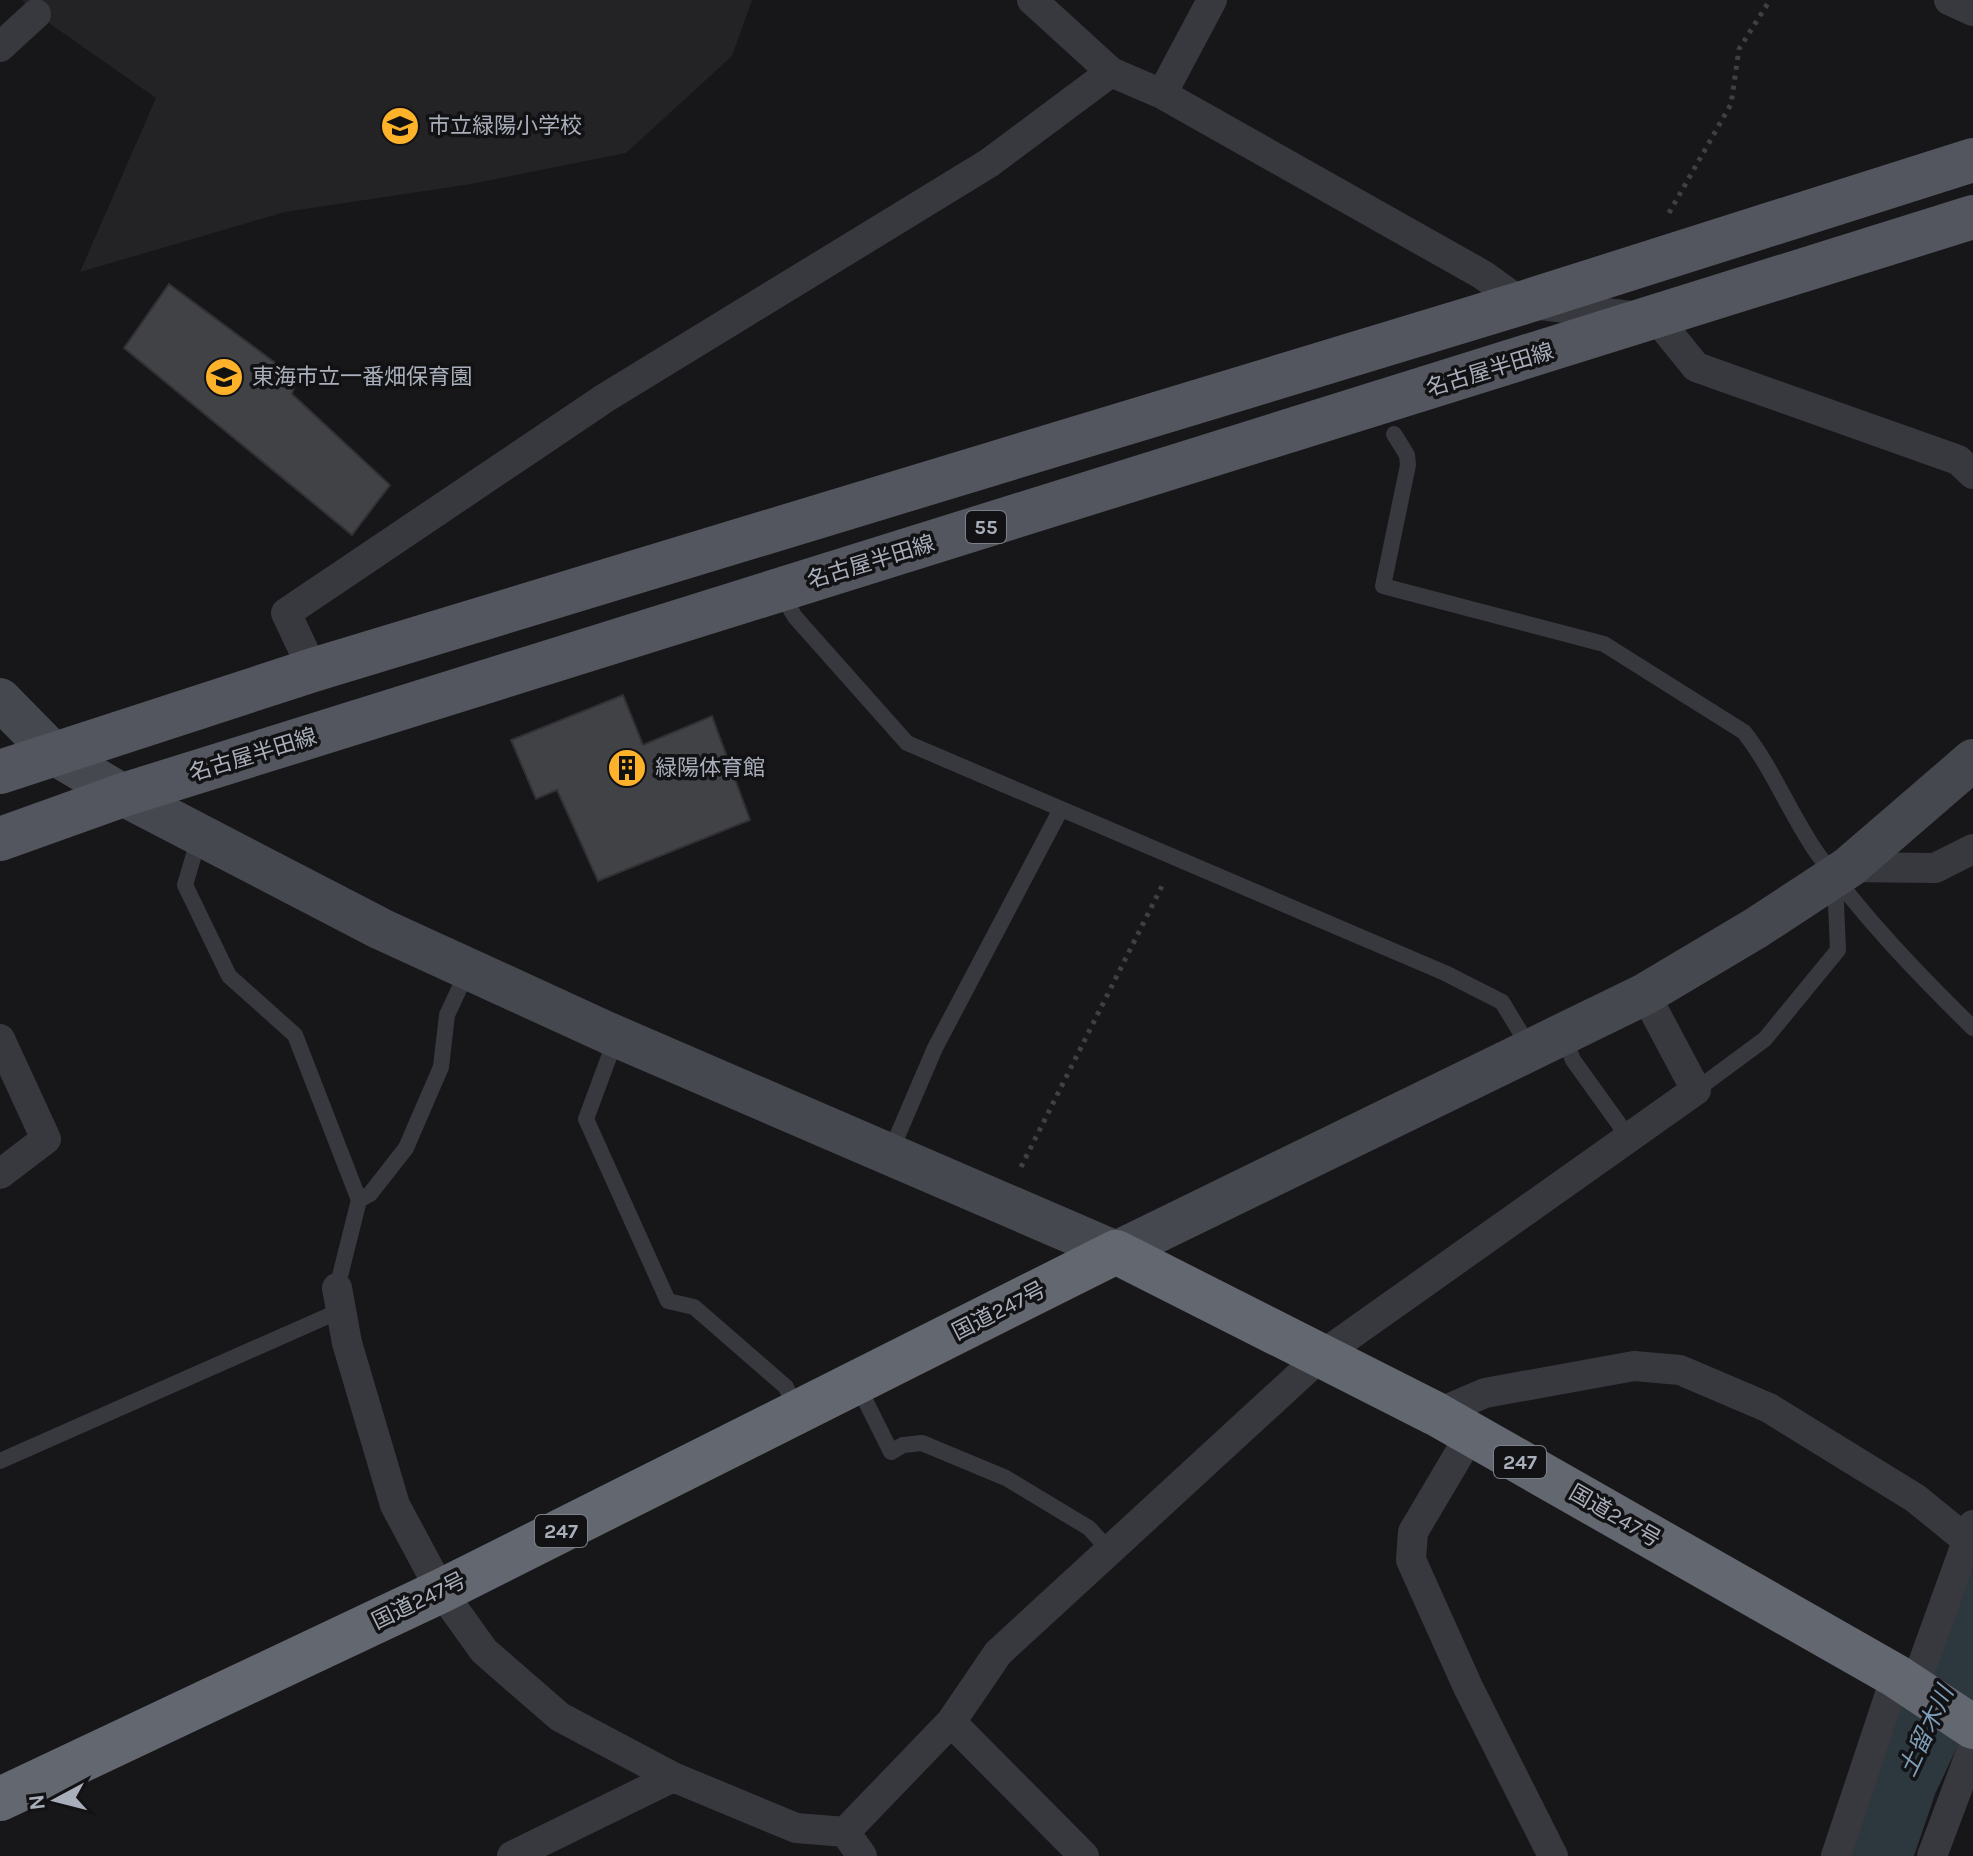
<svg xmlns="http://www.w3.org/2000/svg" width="1973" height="1856" viewBox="0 0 1973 1856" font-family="Karla,'Noto Sans JP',sans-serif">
<rect width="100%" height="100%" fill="#171719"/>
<path fill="#232326" d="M 22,0 L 752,0 L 732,56 L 626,153 L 471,184 L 285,212 L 80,272 L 156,98 L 36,14 Z"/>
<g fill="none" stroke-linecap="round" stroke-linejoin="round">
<path stroke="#2c373e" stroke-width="70" d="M 1877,1856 L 1903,1780 L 1949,1682 L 1973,1606"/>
</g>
<path fill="#414246" stroke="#313135" stroke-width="2" d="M 169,284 L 297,379 L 292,394 L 390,485 L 352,535 L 124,348 Z
M 623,695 L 643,745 L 712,716 L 750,820 L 598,881 L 557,790 L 536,799 L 511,740 Z"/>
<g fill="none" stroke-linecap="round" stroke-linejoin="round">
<path stroke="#3e4046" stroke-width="5" stroke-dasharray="4 6" stroke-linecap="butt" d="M 1669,213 L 1731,104 L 1739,49 L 1770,0
M 1021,1167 L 1164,882"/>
<path stroke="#38393f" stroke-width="16" d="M 1394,434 L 1407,455 L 1408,465 L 1383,586 L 1604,644 L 1744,732 C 1773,769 1790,814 1817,853 C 1863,917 1917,973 1973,1028
M 780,592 L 795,617 L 907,743 L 1445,973 L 1502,1002 L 1530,1048
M 200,834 L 185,885 L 229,976 L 295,1035 L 359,1200 L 337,1288
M 1563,1035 L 1573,1060 L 1629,1138
M 616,1038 L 586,1119 L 668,1301 L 694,1307 L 786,1387 L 797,1411
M 1696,1090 L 1765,1039 L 1838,950 L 1835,881
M 890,1153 L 935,1048 L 1061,809
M 359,1200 L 370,1194 L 406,1148 L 441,1067 L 447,1015 L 468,970
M 857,1384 L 891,1452 L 903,1445 L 922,1443 L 1006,1478 L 1089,1528 L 1108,1549
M 0,1461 L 328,1316 L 342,1314"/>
<path stroke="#38393f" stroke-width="30" d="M 1032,0 L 1111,72 L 1162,94 L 1483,275 L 1522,303 L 1657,319 L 1696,367 L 1958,460 L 1973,474
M 1949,0 L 1973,11
M 0,47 L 36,14
M 1162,94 L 1212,0
M 313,670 L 286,613 L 605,398 L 989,163 L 1111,72
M 1849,867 L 1935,868 L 1973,849
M 0,1039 L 46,1139 L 0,1174
M 337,1288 L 347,1343 L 395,1505 L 441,1591 L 484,1651 L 560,1717 L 673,1777 L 796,1828 L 845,1832 L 862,1856
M 1436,1414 L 1485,1393 L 1634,1366 L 1680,1370 L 1769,1408 L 1915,1498 L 1973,1545
M 1471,1434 L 1413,1532 L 1411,1560 L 1468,1687 L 1553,1856
M 1914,1688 L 1973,1525
M 951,1722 L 1084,1856
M 845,1832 L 951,1722 L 998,1653 L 1322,1355 L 1696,1090 L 1645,994
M 512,1856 L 673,1777
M 1836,1856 L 1896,1676
M 1932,1856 L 1973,1747"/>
<path stroke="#46484f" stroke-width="42" d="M 0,699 L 54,754 L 123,795 L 381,929 L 608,1033 L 1116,1252 L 1645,994 L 1756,928 L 1849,867 L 1973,760"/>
<path stroke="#53565e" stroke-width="44" d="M 0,772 L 313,670 L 1522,303 L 1973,160
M 0,839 L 123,795 L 1973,217"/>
<path stroke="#636770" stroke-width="44" d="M 0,1799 L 441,1591 L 1116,1252 L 1436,1414 L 1896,1676 L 1973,1727"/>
</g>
<defs>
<g id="school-disc" transform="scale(2)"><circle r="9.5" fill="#feb22a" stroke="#121214"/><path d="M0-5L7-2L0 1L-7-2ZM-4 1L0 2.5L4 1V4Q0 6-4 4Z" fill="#111"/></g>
<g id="building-disc" transform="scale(2)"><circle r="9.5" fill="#feb22a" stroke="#121214"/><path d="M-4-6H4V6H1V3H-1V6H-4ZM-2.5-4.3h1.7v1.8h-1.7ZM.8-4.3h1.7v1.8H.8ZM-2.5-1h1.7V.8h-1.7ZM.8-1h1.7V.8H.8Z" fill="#111"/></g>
</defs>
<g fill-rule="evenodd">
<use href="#school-disc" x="400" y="126"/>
<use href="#school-disc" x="224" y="377"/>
<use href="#building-disc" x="627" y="768"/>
</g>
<g text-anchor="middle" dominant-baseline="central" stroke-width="7" stroke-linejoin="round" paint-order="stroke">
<g fill="#121214" stroke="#7b7f88" stroke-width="2">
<rect x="966" y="511" width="40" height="32" rx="6"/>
<rect x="1494" y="1446" width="52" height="32" rx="6"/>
<rect x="535" y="1515" width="52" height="32" rx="6"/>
</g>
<g font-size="20" font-weight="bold" fill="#a8aeba">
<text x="986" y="527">55</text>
<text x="1520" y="1462">247</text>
<text x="561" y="1531">247</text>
</g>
<g font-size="22" fill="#a8aeba" stroke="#121214" text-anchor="start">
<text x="428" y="126">市立緑陽小学校</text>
<text x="252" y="377">東海市立一番畑保育園</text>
<text x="655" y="768">緑陽体育館</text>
</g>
<g font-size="22" fill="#a8aeba" stroke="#121214">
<text transform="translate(1490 370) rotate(-17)">名古屋半田線</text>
<text transform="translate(871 562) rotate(-17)">名古屋半田線</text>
<text transform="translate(253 755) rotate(-17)">名古屋半田線</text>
<text transform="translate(999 1311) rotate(-27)">国道247号</text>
<text transform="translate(1615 1516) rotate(30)">国道247号</text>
<text transform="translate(419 1601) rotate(-26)">国道247号</text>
</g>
<g font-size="24" font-style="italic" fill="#7d9db7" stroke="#121214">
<text transform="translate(1926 1731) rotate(-65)">土留木川</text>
</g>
</g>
<g transform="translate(56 1800) rotate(263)" stroke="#121214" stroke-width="6" paint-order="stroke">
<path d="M0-6L14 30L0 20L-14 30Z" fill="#a8aeba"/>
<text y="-12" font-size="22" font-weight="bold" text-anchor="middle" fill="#a8aeba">N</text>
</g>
</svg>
